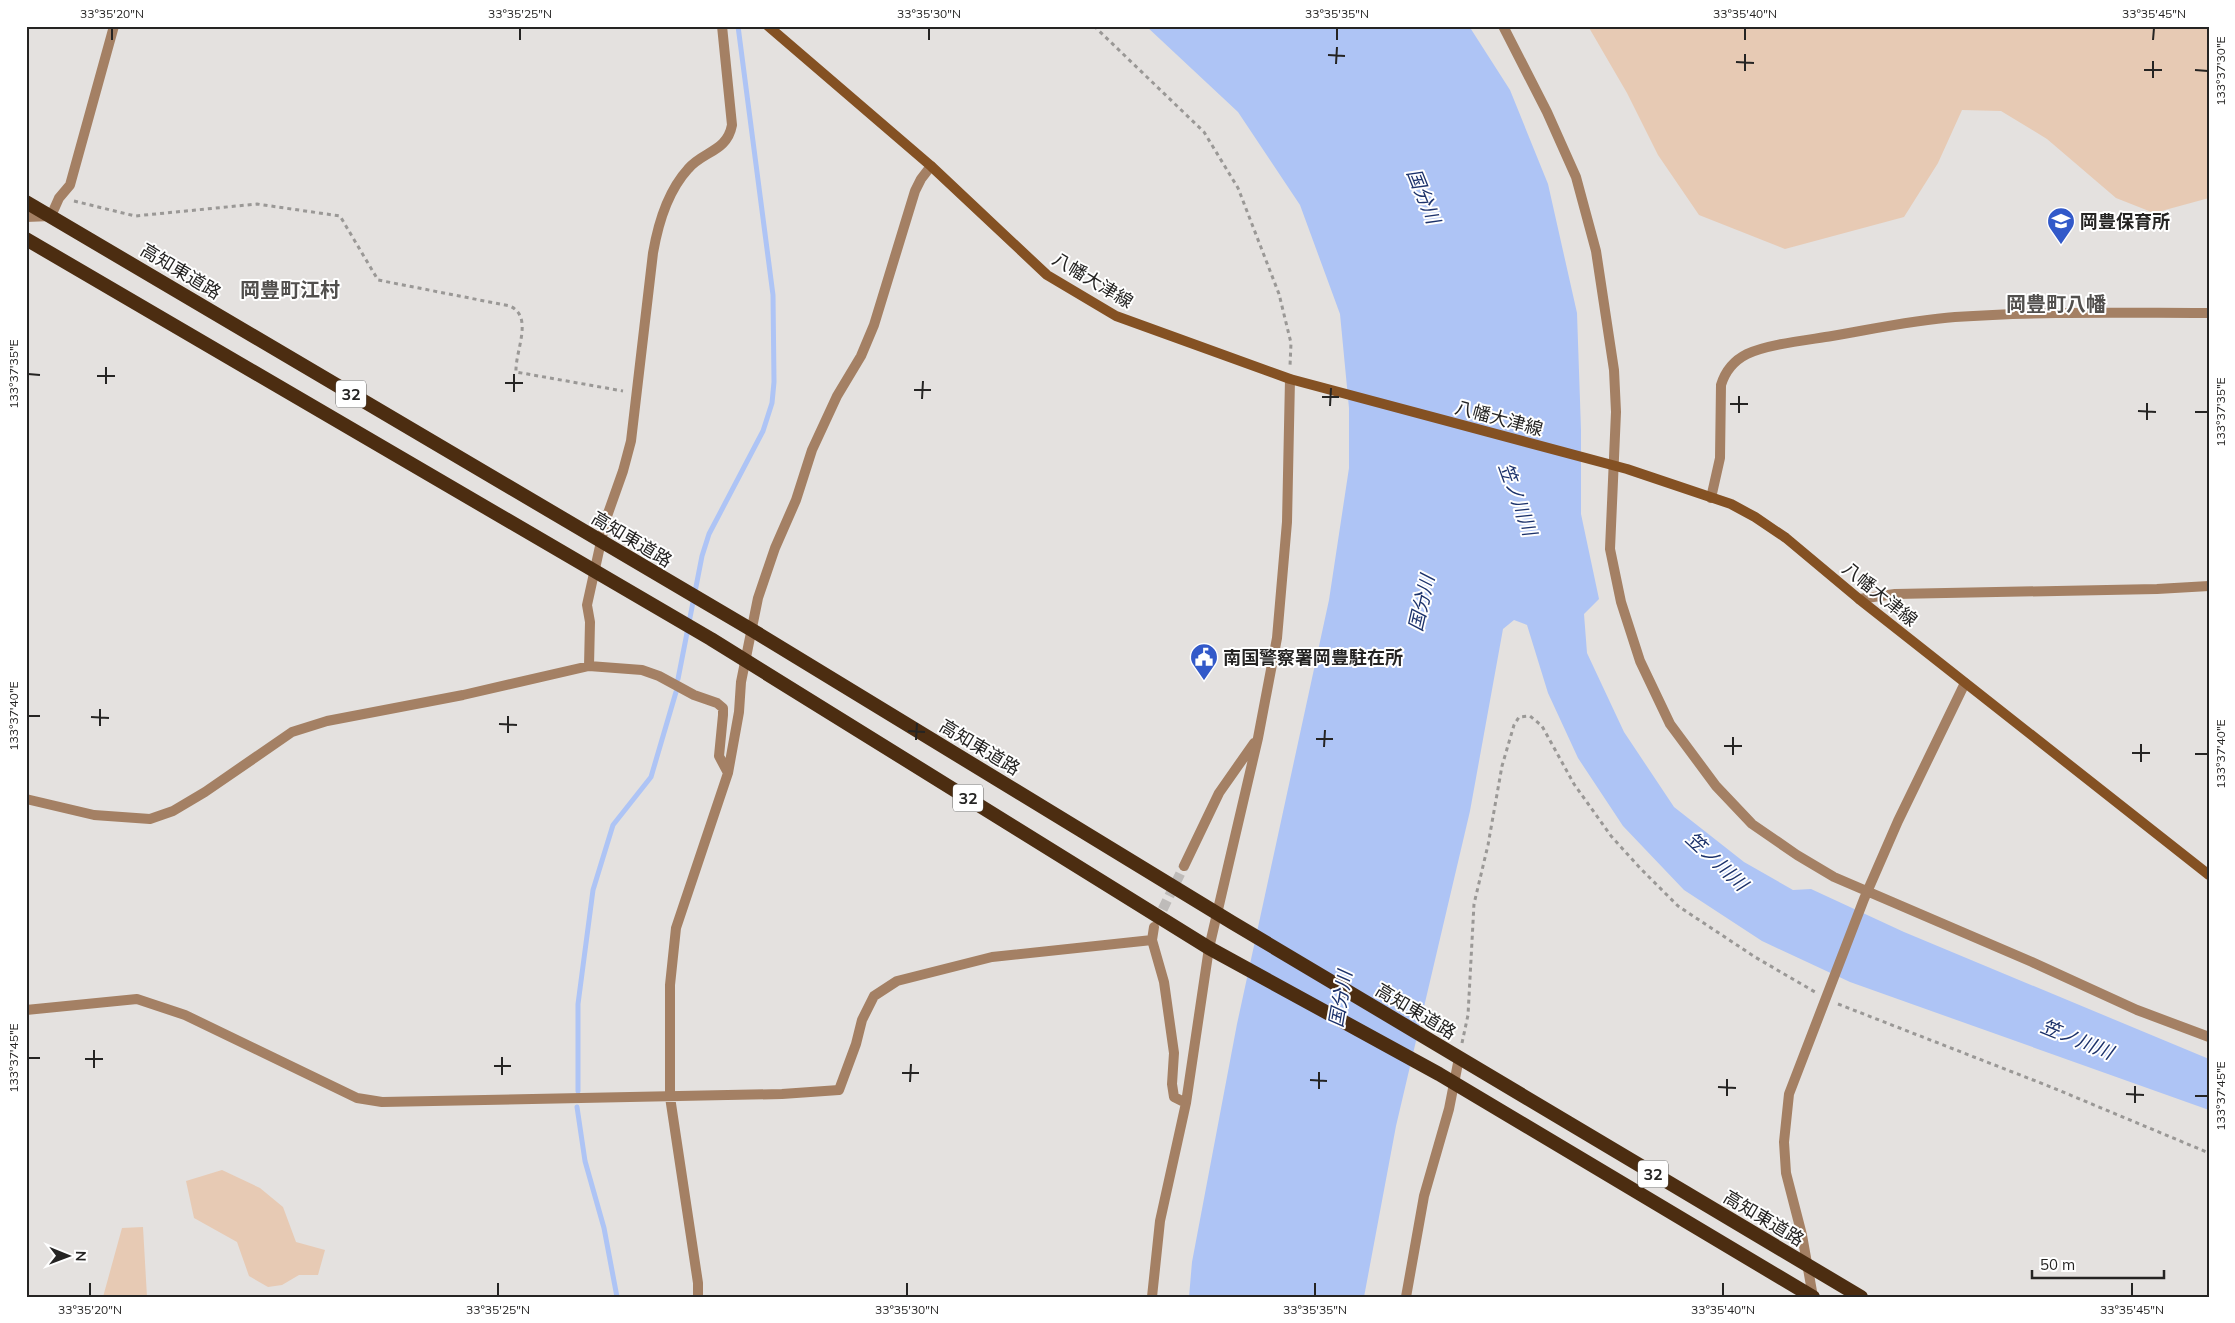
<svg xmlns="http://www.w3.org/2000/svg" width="2235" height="1323" viewBox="0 0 2235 1323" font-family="Mulish,'Noto Sans JP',sans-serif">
<rect width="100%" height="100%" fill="#e4e1df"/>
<path fill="#e7cab4" d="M 1588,26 L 2209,26 L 2209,198 L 2154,213 L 2116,198 L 2047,139 L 2001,111 L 1962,110 L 1938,163 L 1904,217 L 1785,249 L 1699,215 L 1658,155 L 1627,93 Z
M 222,1170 L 260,1188 L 283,1207 L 296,1242 L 325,1250 L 318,1275 L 299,1275 L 282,1285 L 268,1287 L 249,1276 L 237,1242 L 194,1218 L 186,1181 Z
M 143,1227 L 147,1297 L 103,1297 L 122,1228 Z"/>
<path fill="#aec4f5" d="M 1146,26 L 1453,26 L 1455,28 L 1469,26 L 1510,90 L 1548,184 L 1577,313 L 1581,430 L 1581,514 L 1599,599 L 1584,614 L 1587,653 L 1624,732 L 1674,807 L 1744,862 L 1793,890 L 1811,889 L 1904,932 L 2209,1059 L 2209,1110 L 1850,982 L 1762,941 L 1684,890 L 1623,826 L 1578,758 L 1548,693 L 1527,625 L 1514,620 L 1503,629 L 1470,811 L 1396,1126 L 1364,1297 L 1189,1297 L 1192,1262 L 1237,1024 L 1329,600 L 1349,468 L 1349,408 L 1340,314 L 1300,205 L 1238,112 Z"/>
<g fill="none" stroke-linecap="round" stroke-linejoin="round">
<path stroke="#aec4f5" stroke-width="5" d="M 678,679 L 702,556 L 709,534 L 763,431 L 772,403 L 774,382 L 773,295 L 738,26
M 578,1091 L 578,1004 L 593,890 L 613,825 L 651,777 L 676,692
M 577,1107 L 585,1161 L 604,1228 L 617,1297"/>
<path stroke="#bebbb9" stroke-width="10" stroke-dasharray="10 5" stroke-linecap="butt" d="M 1156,923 L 1184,866"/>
<path stroke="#9a9896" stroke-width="3" stroke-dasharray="4 4" stroke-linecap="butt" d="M 1094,26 L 1204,132 L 1238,188 L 1279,294 L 1291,343 L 1290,366
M 74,201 L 135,216 L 257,204 L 340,216 L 378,280 L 510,306 C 534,317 515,351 516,372 L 623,391
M 1838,1004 L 2051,1087 L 2209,1153
M 1462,1043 L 1468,1015 L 1474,904 L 1488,845 L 1502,766 L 1514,725 L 1519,717 L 1530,716 L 1542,726 L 1574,784 L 1611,836 L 1640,868 L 1678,906 L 1755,957 L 1815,992"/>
<path stroke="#a48064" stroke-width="10" d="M 1503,26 L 1547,112 L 1576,177 L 1596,251 L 1614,370 L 1616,412 L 1610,549 L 1621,602 L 1640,661 L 1670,724 L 1716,786 L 1752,824 L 1797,855 L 1834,877 L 2032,962 L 2137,1010 L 2209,1037
M 26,217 L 51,216 L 59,198 L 70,185 L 114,26
M 1711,498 L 1720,458 L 1721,385 C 1725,372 1733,361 1747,354 C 1768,344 1808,340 1832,336 C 1873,329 1914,320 1955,317 C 2039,311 2124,313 2209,313
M 1859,599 L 1895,594 L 2157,589 L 2209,586
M 589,666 L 590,622 L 587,605 L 606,519 L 623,471 L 631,441 L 653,253 C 658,224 667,192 688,169 C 703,151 727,152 732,125 L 722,26
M 26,799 L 94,815 L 150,819 L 173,811 L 205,792 L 292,732 L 327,721 L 463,695 L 589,666 L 642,670 L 659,676 L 694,695 L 717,703 L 723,708 L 723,715 L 719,756 L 728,773
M 1184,866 L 1219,793 L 1254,743
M 1154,927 L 1152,940 L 1164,982 L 1174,1053 L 1172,1084 L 1174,1097 L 1186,1103
M 26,1010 L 137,999 L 185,1015 L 357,1098 L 382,1102 L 782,1094 L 839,1090 L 856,1044 L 862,1020 L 874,996 L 897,981 L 992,957 L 1152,940
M 698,1297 L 698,1283 L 670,1097 L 670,985 L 676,928 L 728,773 L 739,712 L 741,682 L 758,598 L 775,548 L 796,500 L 812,450 L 837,396 L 861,356 L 874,325 L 915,191 L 921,179 L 931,166
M 1152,1297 L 1160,1221 L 1186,1103 L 1209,948 L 1258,738 L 1277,638 L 1287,522 L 1290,379
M 1406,1297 L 1424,1196 L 1449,1109 L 1459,1058
M 1813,1297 L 1802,1235 L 1786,1173 L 1784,1142 L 1789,1094 L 1864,899 L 1898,821 L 1965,683"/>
<path stroke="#845123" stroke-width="10" d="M 768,26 L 931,166 L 1047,275 L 1116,316 L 1290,379 L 1627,469 L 1731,504 L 1755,517 L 1786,538 L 1859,599 L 2209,875"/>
<path stroke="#4c2d11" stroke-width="14" d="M 26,202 L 752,630 L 1233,923 L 1861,1297
M 26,239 L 711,639 L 1209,948 L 1439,1074 L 1813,1297"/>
</g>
<path fill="none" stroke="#252423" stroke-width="2" d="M 112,40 L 112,28M 520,40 L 520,28M 929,40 L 929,28M 1337,40 L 1337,28M 1745,40 L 1745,28M 2153,40 L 2154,28M 1328,55 L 1345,56M 1736,62 L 1754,63M 1336,64 L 1337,47M 2144,70 L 2162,70M 2195,70 L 2208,71M 1745,71 L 1745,54M 2153,78 L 2153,61M 28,374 L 40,375M 97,376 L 115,376M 505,383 L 523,383M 106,384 L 106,367M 914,390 L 931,390M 514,392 L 514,374M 1322,397 L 1339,397M 922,399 L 923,381M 1730,404 L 1748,404M 1330,406 L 1331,388M 2138,411 L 2156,412M 2195,412 L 2208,412M 1739,413 L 1739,396M 2147,420 L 2147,403M 28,716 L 40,716M 91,717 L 109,718M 499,724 L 517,725M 100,726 L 100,709M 908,731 L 925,732M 508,733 L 508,716M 1316,739 L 1333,739M 916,740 L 917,723M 1724,746 L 1742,746M 1324,747 L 1325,730M 2132,753 L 2150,753M 2195,754 L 2208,754M 1733,755 L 1733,737M 2141,762 L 2141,744M 28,1058 L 40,1058M 85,1059 L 103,1059M 494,1066 L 511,1066M 94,1068 L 94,1050M 902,1073 L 919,1073M 502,1075 L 502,1057M 1310,1080 L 1327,1081M 910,1082 L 911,1064M 1718,1087 L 1736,1088M 1319,1089 L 1319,1072M 2126,1094 L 2144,1095M 1727,1096 L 1727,1079M 2195,1096 L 2208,1096M 2135,1103 L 2135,1086M 90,1296 L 90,1283M 498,1296 L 498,1283M 907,1296 L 907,1283M 1315,1296 L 1315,1283M 1723,1296 L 1723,1283M 2132,1296 L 2132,1283"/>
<defs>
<g id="school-pin" transform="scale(1.4375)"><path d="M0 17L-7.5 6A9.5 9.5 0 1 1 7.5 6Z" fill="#3259c9" stroke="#fff"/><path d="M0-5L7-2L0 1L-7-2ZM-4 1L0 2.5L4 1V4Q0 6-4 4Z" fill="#fff"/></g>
<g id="civic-pin" transform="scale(1.4375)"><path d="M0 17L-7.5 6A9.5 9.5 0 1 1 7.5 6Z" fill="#3259c9" stroke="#fff"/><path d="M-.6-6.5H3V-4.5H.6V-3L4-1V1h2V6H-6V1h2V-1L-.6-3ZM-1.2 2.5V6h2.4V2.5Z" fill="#fff"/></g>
</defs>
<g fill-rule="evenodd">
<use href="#school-pin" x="2061" y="221"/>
<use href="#civic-pin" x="1204" y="657"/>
</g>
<g text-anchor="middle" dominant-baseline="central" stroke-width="4" stroke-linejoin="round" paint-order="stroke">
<g fill="#fff" stroke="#666665" stroke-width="1">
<rect x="336" y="380.5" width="30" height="27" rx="4"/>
<rect x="953" y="784.5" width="30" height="27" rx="4"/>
<rect x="1638" y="1160.5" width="30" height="27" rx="4"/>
</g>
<g font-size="16" font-weight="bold" fill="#252423">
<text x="351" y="394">32</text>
<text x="968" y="798">32</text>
<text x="1653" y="1174">32</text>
</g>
<g font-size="18" font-weight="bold" fill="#252423" stroke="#fff" text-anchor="start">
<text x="2080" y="221">岡豊保育所</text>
<text x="1223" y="657">南国警察署岡豊駐在所</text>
</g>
<g font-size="18" fill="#252423" stroke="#fff">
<text transform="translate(181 271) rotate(31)">高知東道路</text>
<text transform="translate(1093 280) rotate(31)">八幡大津線</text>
<text transform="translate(1499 418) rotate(15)">八幡大津線</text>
<text transform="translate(632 539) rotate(31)">高知東道路</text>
<text transform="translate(1880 594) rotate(39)">八幡大津線</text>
<text transform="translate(980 747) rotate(31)">高知東道路</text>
<text transform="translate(1416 1011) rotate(31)">高知東道路</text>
<text transform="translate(1764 1218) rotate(31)">高知東道路</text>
</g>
<g font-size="19" font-style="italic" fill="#1c326b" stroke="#fff">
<text transform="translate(1424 196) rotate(68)">国分川</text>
<text transform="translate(1518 499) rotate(70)">笠ノ川川</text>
<text transform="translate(1421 603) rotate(-77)">国分川</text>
<text transform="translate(1717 861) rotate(43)">笠ノ川川</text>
<text transform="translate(1340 999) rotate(-80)">国分川</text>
<text transform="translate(2077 1039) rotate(22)">笠ノ川川</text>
</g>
<g font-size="20" font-weight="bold" fill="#514f4d" stroke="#fff">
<text x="290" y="289">岡豊町江村</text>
<text x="2056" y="303">岡豊町八幡</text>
</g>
</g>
<rect width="2235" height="1323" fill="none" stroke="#ffffff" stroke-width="55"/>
<g transform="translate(68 1256) rotate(91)" stroke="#ffffff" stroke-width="4" paint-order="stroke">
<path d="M0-4L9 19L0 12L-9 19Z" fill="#252423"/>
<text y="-8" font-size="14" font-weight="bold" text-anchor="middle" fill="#252423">N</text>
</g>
<path d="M2032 1270v8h132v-8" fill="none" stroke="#252423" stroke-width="2.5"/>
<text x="2040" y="1270" font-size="15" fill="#252423" stroke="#ffffff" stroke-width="4" paint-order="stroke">50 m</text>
<rect x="28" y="28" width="2180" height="1268" fill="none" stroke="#252423" stroke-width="2"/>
<g font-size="12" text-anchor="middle" fill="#252423">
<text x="112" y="18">33°35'20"N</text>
<text x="520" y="18">33°35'25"N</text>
<text x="929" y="18">33°35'30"N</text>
<text x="1337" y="18">33°35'35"N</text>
<text x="1745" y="18">33°35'40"N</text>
<text x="2154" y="18">33°35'45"N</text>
<text transform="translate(2221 71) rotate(-90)" y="4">133°37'30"E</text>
<text transform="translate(14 374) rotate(-90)" y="4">133°37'35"E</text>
<text transform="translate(2221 412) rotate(-90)" y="4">133°37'35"E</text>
<text transform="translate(14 716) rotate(-90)" y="4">133°37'40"E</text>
<text transform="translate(2221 754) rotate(-90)" y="4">133°37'40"E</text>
<text transform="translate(14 1058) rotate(-90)" y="4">133°37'45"E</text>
<text transform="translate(2221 1096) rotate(-90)" y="4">133°37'45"E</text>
<text x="90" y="1314">33°35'20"N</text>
<text x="498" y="1314">33°35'25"N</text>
<text x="907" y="1314">33°35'30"N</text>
<text x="1315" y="1314">33°35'35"N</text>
<text x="1723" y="1314">33°35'40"N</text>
<text x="2132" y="1314">33°35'45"N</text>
</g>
</svg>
